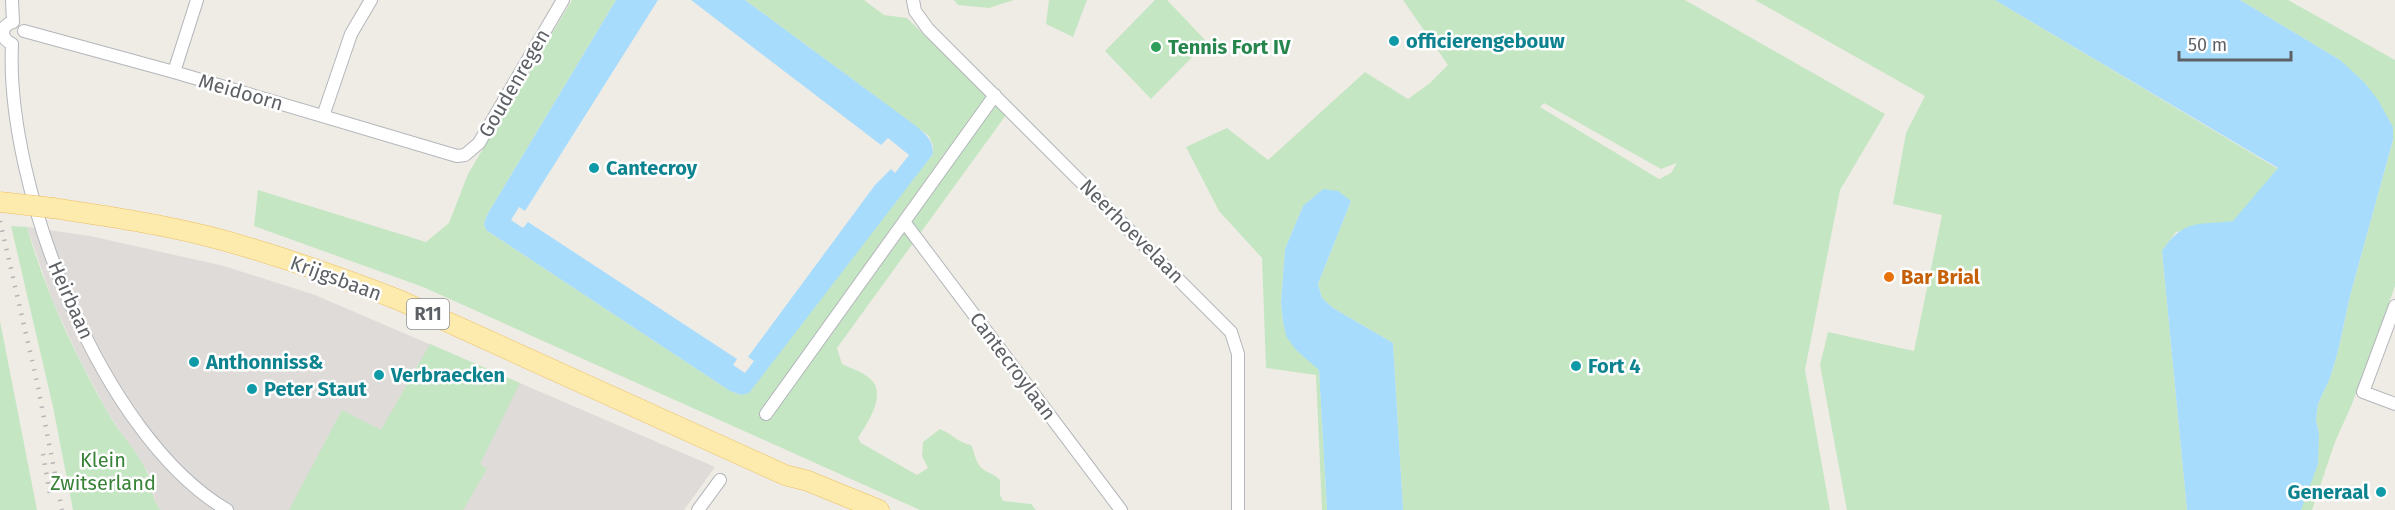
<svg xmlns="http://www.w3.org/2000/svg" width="2395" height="510" viewBox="0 0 2395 510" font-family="'Fira Sans',sans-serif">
<rect width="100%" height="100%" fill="#efece6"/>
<path fill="#dedbd8" d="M 27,227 L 90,236 L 224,266 L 315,295 L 715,467 L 684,510 L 161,510 L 156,504 L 148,472 L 108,413 L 80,360 L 53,302 Z"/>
<path fill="#c5e6c3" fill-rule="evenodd" d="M 572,0 L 616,0 L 487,215 L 484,224 L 486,230 L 730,391 L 741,395 L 933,154 L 933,146 L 929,136 L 745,0 L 864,0 L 884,15 L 907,18 L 1006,115 L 837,348 L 842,364 C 850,368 861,371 868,377 C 889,392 868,422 858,438 L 861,443 L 917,475 L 928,468 L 922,456 L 923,442 L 940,429 C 952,434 959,443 971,445 C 974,451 975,459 979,465 C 983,472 994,473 1000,480 L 1000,495 L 1003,501 L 1031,504 L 1036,510 L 920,510 L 423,287 L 254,226 L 258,190 L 426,242 L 449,223 L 468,174 Z
M 954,0 L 1014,0 L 989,8 L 958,5 Z
M 1049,0 L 1087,0 L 1073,37 L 1046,24 Z
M 1155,0 L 1167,0 L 1207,42 L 1151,99 L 1105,51 Z
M 1403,0 L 1685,0 L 1885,114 L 1840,190 L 1805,370 L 1830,510 L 1403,510 L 1393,343 L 1333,308 L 1322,298 L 1318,284 L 1351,201 L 1303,206 L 1285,249 L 1281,303 L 1283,322 L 1296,350 L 1319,369 L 1327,510 L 1322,510 L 1316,375 L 1266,368 L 1262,258 L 1219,211 L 1186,147 L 1227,128 L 1268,160 L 1365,72 L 1408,99 L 1430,83 L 1448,65 ZM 1544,103 L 1661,169 L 1677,163 L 1671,173 L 1659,179 L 1540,107 Z
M 1755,0 L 1995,0 L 2278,169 L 2233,222 L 2176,232 L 2162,251 L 2187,510 L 1847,510 L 1820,365 L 1828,332 L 1914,351 L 1942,215 L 1893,204 L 1906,133 L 1925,96 Z
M 2240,0 L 2288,0 L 2395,60 L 2395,286 L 2352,404 L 2335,442 L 2312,510 L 2301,510 L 2319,434 L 2316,420 L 2318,404 L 2330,378 L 2338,351 L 2350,296 L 2393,140 L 2340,60 Z
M 11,226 L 27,227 C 45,291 74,353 107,411 C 118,432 137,450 147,472 C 153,485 151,500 161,510 L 73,510 L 53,407 Z
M 0,321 L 37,510 L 0,510 Z
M 430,344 L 520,383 L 480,464 L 487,469 L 463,510 L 289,510 L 342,410 L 381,430 Z"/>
<path fill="#a8dcfc" d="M 616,0 L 658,0 L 525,211 L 519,207 L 511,220 L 523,228 L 528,222 L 737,359 L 733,365 L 745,373 L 754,361 L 748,357 L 875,185 L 891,169 L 895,173 L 909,155 L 888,138 L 881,145 L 691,0 L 745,0 L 916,126 C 926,134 933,140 933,154 L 749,393 L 741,395 L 730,391 L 486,230 L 484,224 L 487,215 Z
M 1995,0 L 2240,0 L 2340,60 L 2364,82 L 2378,100 L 2393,127 L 2393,140 L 2350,296 L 2338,351 L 2330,378 L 2318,404 L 2316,420 L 2319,434 L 2318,464 L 2301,510 L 2187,510 L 2162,251 C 2183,219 2198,225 2233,221 L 2278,168 Z
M 1323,189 L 1338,191 L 1351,201 L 1318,284 L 1322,298 L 1333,308 L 1393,343 L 1403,510 L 1327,510 L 1319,370 L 1296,350 L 1286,336 L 1283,322 L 1281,303 L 1285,249 L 1303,206 Z"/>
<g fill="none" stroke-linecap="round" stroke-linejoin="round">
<g stroke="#b3b6ba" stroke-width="14">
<path id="minor" d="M 12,0 L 13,22
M 913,0 L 915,11 L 928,29 L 1231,332 L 1238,354 L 1238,510
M 24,31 L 174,72 L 457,156 L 465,155 L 479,143 L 563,0
M 12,44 C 5,186 101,436 227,510
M 12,44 C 0,38 0,26 13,22
M 174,72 L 197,0
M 323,116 L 351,34 L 371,0
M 905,223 L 1121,510
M 2395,306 L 2363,392 L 2395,404
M 766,414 L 995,95
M 698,510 L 720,480"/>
</g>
<g stroke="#edbe61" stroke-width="21">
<path id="primary" d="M 53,208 C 106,216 160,224 211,237 C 275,254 337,276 399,300 L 785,475 L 808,481 L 879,510"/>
</g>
<use href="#minor" stroke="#fff" stroke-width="12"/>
<use href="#primary" stroke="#fcebad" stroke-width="20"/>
<path stroke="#b4b5b5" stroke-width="4.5" stroke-dasharray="1.5 8" stroke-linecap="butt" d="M 0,221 L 37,382 L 62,510
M 43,454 L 50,495"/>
<g stroke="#edbe61" stroke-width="21" stroke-linecap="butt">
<path id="primary-bridge" d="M 0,202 L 53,208"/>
</g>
<use href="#primary-bridge" stroke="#fcebad" stroke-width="20"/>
</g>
<g fill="#0f9aa8" stroke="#fff" stroke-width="2">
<circle cx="1394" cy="41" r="6"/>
<circle cx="594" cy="168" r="6"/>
<circle cx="194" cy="362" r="6"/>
<circle cx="1576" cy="366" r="6"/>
<circle cx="379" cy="375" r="6"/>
<circle cx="252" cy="389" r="6"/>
<circle cx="2381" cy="492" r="6"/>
</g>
<circle fill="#2e9e5b" stroke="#fff" stroke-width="2" cx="1156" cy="47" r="6"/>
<circle fill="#e8710a" stroke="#fff" stroke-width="2" cx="1889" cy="277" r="6"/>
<g text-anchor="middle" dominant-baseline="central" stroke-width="5" stroke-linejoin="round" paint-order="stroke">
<rect fill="#fff" stroke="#8e9093" stroke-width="1.5" x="407" y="299" width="42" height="30" rx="4.5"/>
<g font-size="18" font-weight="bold" fill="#5d6165">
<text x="428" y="314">R11</text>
</g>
<g font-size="20" font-weight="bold" fill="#0d838f" stroke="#fff" text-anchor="start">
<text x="1406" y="41">officierengebouw</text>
<text x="606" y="168">Cantecroy</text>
<text x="206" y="362">Anthonniss&amp;</text>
<text x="1588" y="366">Fort 4</text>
<text x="391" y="375">Verbraecken</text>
<text x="264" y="389">Peter Staut</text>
<text x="2369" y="492" text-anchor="end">Generaal</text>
</g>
<g font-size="20" font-weight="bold" fill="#27864d" stroke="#fff" text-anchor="start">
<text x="1168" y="47">Tennis Fort IV</text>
</g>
<g font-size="20" fill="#5d6165" stroke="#fff">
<text transform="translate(514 83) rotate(-60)">Goudenregen</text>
<text transform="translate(241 92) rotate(16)">Meidoorn</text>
<text transform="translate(1132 231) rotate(45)">Neerhoevelaan</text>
<text transform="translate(336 278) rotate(20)">Krijgsbaan</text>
<text transform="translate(71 300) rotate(66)">Heirbaan</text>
<text transform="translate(1013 366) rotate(53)">Cantecroylaan</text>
</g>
<g font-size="20" font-weight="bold" fill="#c56008" stroke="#fff" text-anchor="start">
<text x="1901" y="277">Bar Brial</text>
</g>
<g font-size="20" fill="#388238" stroke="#fff">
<text x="103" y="460">Klein<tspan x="103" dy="23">Zwitserland</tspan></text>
</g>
</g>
<path d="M2179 51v9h112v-9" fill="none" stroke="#5d6165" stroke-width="3"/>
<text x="2188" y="51" font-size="18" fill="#5d6165" stroke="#ffffff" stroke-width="4.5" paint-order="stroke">50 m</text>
</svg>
